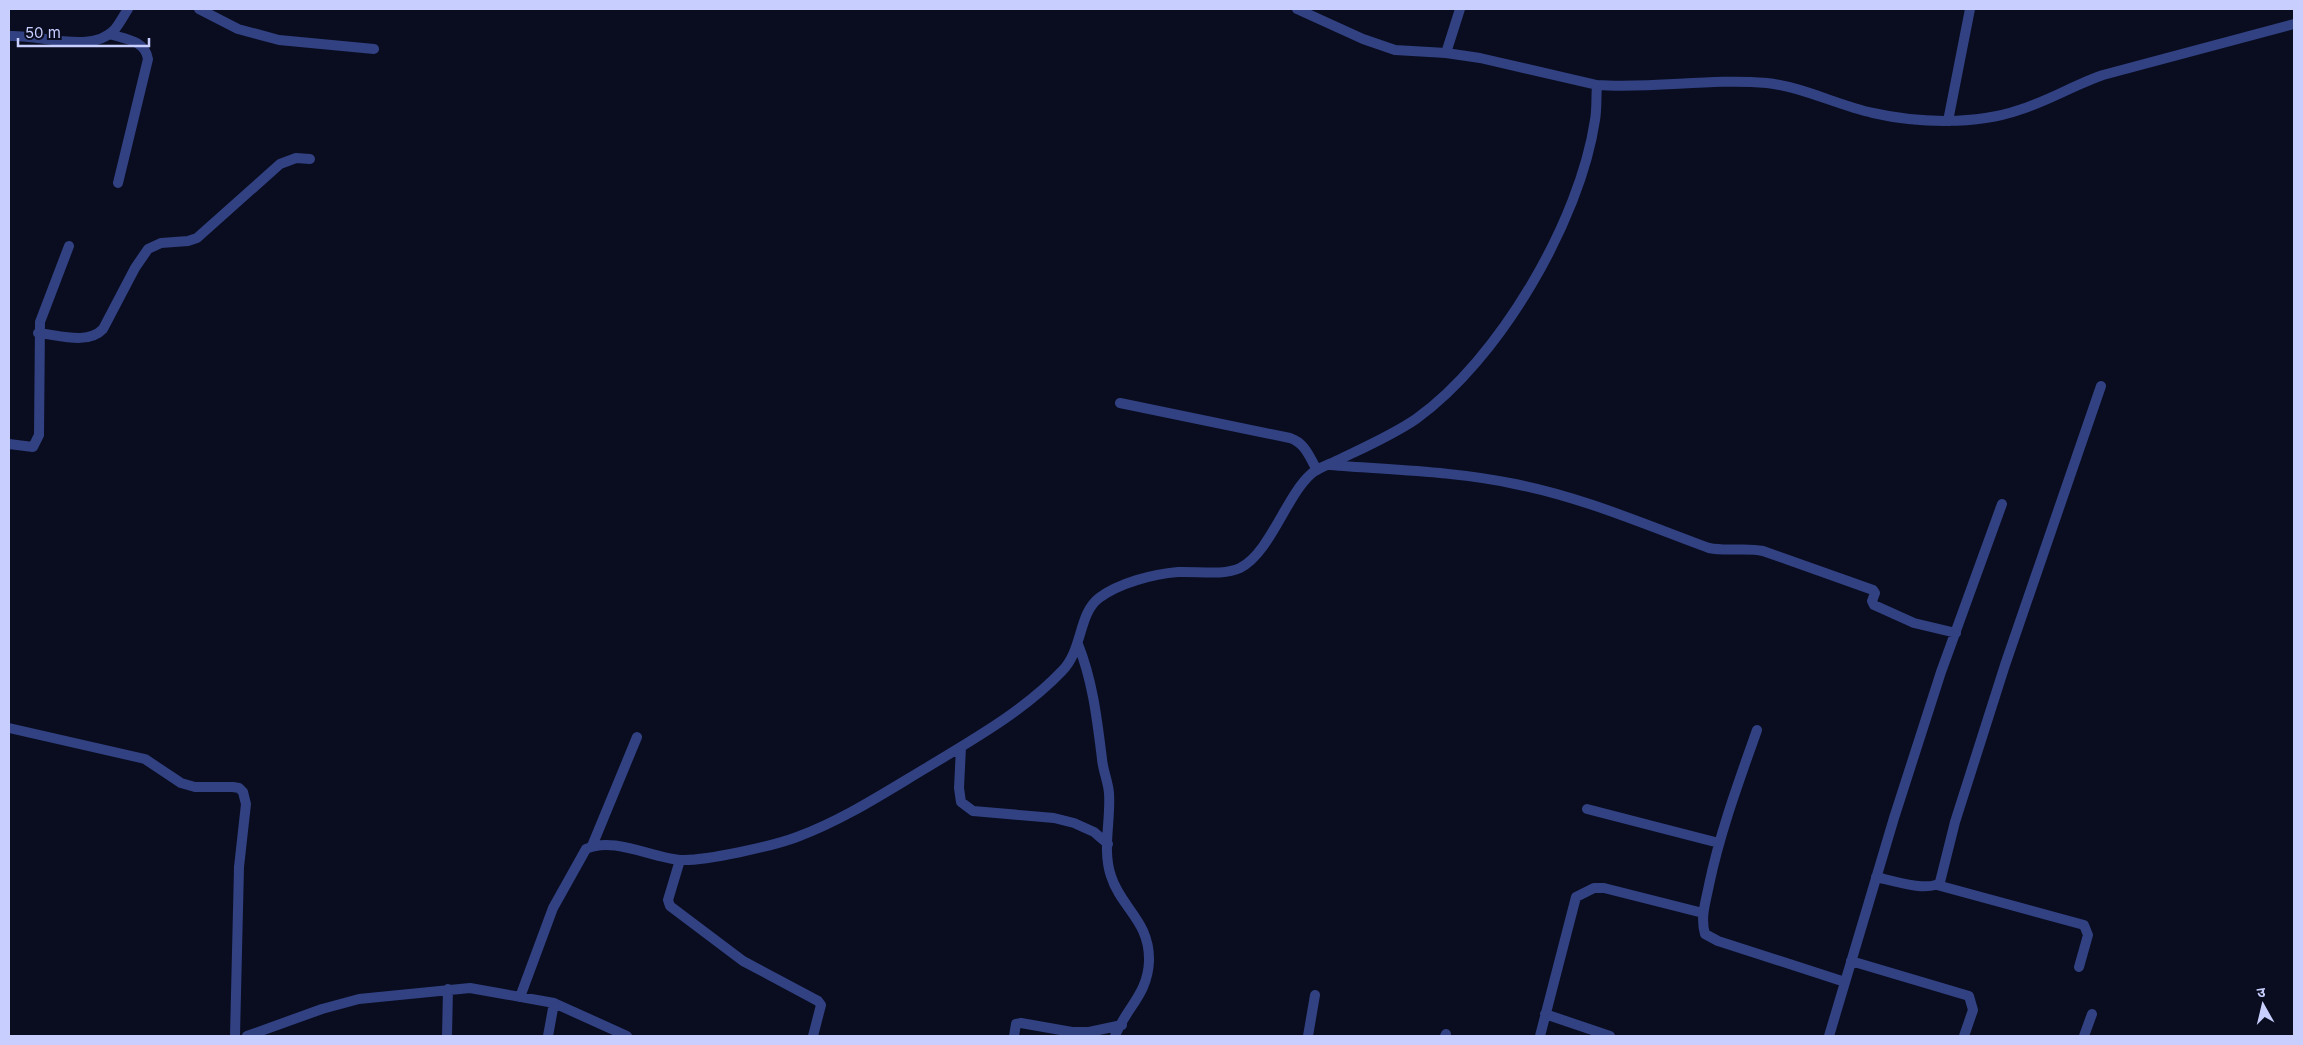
<svg xmlns="http://www.w3.org/2000/svg" width="2303" height="1045" viewBox="0 0 2303 1045" font-family="Inter,'Noto Sans Devanagari',sans-serif">
<rect width="100%" height="100%" fill="#0a0c1f"/>
<g fill="none" stroke-linecap="round" stroke-linejoin="round">
<path stroke="#314182" stroke-width="10" d="M 1446,53 L 1460,9
M 1948,121 L 1970,9
M 1120,403 L 1290,438 C 1305,443 1309,456 1317,470"/>
<path stroke="#314182" stroke-width="10" d="M 199,9 L 238,29 L 279,40 L 374,49
M 1297,9 L 1363,39 L 1395,50 L 1446,53 L 1480,58 L 1597,85 C 1653,89 1710,78 1767,83 C 1803,87 1837,105 1873,113 C 1917,123 1976,125 2019,110 C 2048,101 2074,85 2103,75 L 2294,24
M 109,34 C 125,39 145,40 148,59 L 118,183
M 9,36 C 40,34 92,55 115,29 C 120,23 124,15 128,9
M 38,333 C 59,335 88,345 103,329 L 135,268 L 148,249 L 161,243 L 188,241 L 197,238 L 280,164 L 296,158 L 310,159
M 9,444 L 33,447 L 39,435 L 40,322 L 69,246
M 1330,465 C 1391,470 1454,471 1515,484 C 1582,497 1646,525 1709,548 C 1728,552 1745,547 1763,551 L 1873,590 L 1875,593 L 1872,601 L 1874,605 L 1914,623 L 1956,633
M 1078,644 C 1093,682 1097,719 1102,759 C 1103,771 1108,781 1109,793 C 1111,820 1102,850 1111,876 C 1121,908 1150,921 1149,961 C 1148,994 1126,1008 1115,1036
M 9,728 L 145,759 L 181,783 L 195,787 L 233,787 L 239,788 L 243,792 L 246,804 L 239,867 L 235,1036
M 1757,730 C 1739,781 1720,832 1709,885 C 1706,901 1700,917 1705,934 L 1718,941 L 1845,982
M 961,747 L 959,788 L 961,802 L 973,811 L 1054,818 L 1074,823 L 1094,832 L 1108,844
M 1587,809 L 1719,843
M 592,846 L 637,737
M 680,860 L 668,900 L 670,906 L 743,961 L 818,1001 L 821,1005 L 813,1036
M 1876,877 C 1890,880 1930,893 1940,882 L 1955,822 L 2005,665 L 2101,386
M 1937,885 L 2084,925 L 2088,935 L 2079,967
M 1851,961 L 1969,996 L 1973,1010 L 1964,1036
M 520,997 L 553,908 L 586,849 C 613,836 652,858 681,860 C 706,861 773,846 797,837 C 843,820 884,793 926,768 C 972,740 1024,711 1062,671 C 1083,650 1078,614 1099,598 C 1119,583 1153,574 1178,572 C 1197,571 1223,576 1240,568 C 1270,553 1286,496 1311,474 C 1318,468 1328,465 1336,461 C 1363,448 1391,436 1416,419 C 1499,360 1580,221 1595,120 C 1597,109 1596,97 1597,85
M 1545,1014 L 1610,1036
M 247,1036 L 322,1009 L 359,999 L 470,988 L 554,1003 L 627,1036
M 447,1036 L 448,989
M 548,1036 L 554,1003
M 1014,1036 L 1016,1024 L 1021,1023 L 1072,1032 L 1089,1032 L 1122,1025
M 1308,1036 L 1315,995
M 1445,1036 L 1446,1034
M 1540,1036 L 1576,897 L 1594,888 L 1604,888 L 1703,913
M 1829,1036 L 1894,818 L 1941,672 L 2002,504
M 2084,1036 L 2092,1014"/>
</g>
<rect width="2303" height="1045" fill="none" stroke="#c8cfff" stroke-width="20"/>
<g transform="translate(2263 1005) rotate(352)" stroke="#0a0c1f" stroke-width="4" paint-order="stroke">
<path d="M0-4L9 19L0 12L-9 19Z" fill="#c8cfff"/>
<text y="-8" font-size="14" font-weight="bold" text-anchor="middle" fill="#c8cfff">उ</text>
</g>
<path d="M18 38v8h131v-8" fill="none" stroke="#c8cfff" stroke-width="2.5"/>
<text x="25" y="38" font-size="15" fill="#c8cfff" stroke="#0a0c1f" stroke-width="4" paint-order="stroke">50 m</text>
</svg>
